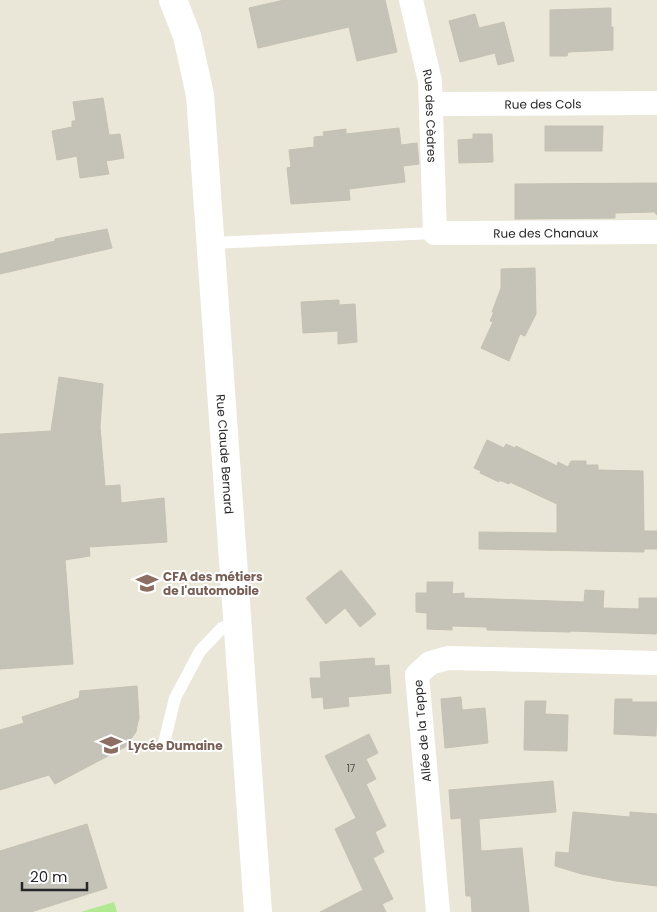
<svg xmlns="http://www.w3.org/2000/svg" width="657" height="912" viewBox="0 0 657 912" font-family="Poppins,sans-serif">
<rect width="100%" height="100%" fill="#eae6d8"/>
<path fill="#b0e98f" d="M 114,902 L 117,912 L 81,912 Z"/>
<path fill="#c5c2b8" stroke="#c5c2b2" d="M 284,0 L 385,0 L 397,52 L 357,61 L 349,27 L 258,48 L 249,8 Z
M 611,8 L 611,27 L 613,27 L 613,50 L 568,52 L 567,56 L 550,56 L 550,10 Z
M 475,14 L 479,28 L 504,22 L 514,61 L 498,65 L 495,53 L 460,62 L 449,21 Z
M 103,98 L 109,135 L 120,134 L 124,158 L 106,161 L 109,174 L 80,178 L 77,156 L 57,160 L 52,131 L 72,127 L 72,121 L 76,121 L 73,102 Z
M 545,126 L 603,126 L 602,151 L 545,151 Z
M 399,128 L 401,145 L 417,143 L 419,164 L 403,166 L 405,182 L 349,189 L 350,200 L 291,204 L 287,168 L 291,167 L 289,150 L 314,147 L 314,137 L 324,136 L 323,132 L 346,129 L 346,134 Z
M 473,134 L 492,134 L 493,162 L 459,163 L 458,140 L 473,139 Z
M 657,183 L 657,215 L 652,210 L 653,212 L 615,213 L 615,218 L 515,219 L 515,184 Z
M 107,229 L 112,248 L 0,274 L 0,254 L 55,241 L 55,239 Z
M 535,268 L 536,314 L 525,336 L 520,334 L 509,361 L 481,348 L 493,322 L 490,321 L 494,312 L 492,312 L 501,288 L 501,269 Z
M 339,300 L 339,305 L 355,304 L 357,342 L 338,344 L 338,331 L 303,333 L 301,302 Z
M 59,377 L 103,384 L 100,427 L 105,486 L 120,485 L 121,503 L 164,498 L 167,542 L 89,547 L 90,556 L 65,560 L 73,664 L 0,669 L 0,434 L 51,431 Z
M 487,440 L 504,448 L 506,444 L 515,448 L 516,446 L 557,466 L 558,462 L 568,467 L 571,461 L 586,461 L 586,465 L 598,465 L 598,470 L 643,471 L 644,531 L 657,531 L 657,549 L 644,549 L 644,552 L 479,549 L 479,532 L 557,533 L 557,504 L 510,482 L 509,484 L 499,480 L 499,482 L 480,473 L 481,471 L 474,468 Z
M 341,570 L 376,614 L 360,627 L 345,608 L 326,624 L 306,598 Z
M 427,582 L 453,582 L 452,594 L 464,593 L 464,598 L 584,602 L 585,590 L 604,591 L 603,608 L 639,609 L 639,598 L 657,598 L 657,632 L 656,634 L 570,631 L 570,632 L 487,630 L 487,627 L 452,626 L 452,630 L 427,629 L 427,613 L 416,612 L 416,593 L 427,593 Z
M 374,658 L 375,666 L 389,665 L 391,693 L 348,697 L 349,706 L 324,709 L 323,697 L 312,698 L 310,678 L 321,678 L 320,662 Z
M 137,686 L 139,718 L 137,726 L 136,732 L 125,747 L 55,784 L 49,775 L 0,790 L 0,730 L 24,723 L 22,717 L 79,698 L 80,691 Z
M 461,697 L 462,710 L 485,708 L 488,743 L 445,748 L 441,699 Z
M 615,699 L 632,699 L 632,702 L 657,702 L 656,736 L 614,734 Z
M 525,701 L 546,701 L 545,714 L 568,715 L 567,751 L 524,750 Z
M 369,734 L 378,753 L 366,759 L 376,779 L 366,784 L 386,826 L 375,832 L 384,852 L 373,858 L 393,899 L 382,904 L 386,912 L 320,912 L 363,890 L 335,829 L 356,818 L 325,756 Z
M 553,781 L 556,812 L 479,819 L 481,851 L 522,848 L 529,912 L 472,912 L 471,896 L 466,896 L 461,818 L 451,819 L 449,790 Z
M 573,812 L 630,817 L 630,812 L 657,814 L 657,886 L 616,881 L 582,874 L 555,866 L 556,852 L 569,853 Z
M 87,824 L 107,888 L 31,912 L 0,912 L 0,851 Z"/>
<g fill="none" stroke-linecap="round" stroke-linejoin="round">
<path stroke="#fff" stroke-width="12" d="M 211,243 L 435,233
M 164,743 L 175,698 L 200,651 L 222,628 L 238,621"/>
<g stroke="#fff" stroke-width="24">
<path id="s1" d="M 411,0 L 430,81 L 435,233 L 657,232"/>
<path id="s2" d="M 431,104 L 657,103"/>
<path d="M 438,912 L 417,675 L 430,663 L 448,658 L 657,663"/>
</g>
<path stroke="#fff" stroke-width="28" id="s3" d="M 173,0 L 187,36 L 200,95 L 258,912"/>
</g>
<defs>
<g id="university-bare" transform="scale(1.725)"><path d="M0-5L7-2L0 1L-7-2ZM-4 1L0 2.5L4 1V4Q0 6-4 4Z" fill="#8d6e63" stroke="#fff" stroke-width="2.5" paint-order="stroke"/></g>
<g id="school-bare" transform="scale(1.725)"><path d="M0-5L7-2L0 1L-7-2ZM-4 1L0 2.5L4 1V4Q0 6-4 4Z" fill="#8d6e63" stroke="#fff" stroke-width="2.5" paint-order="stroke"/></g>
</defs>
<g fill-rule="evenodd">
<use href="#university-bare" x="147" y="583"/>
<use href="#school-bare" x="111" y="745"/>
</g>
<g text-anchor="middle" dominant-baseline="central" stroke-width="4" stroke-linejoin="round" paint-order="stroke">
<g font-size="10" fill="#4e4e4b">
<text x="351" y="768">17</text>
</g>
<g font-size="12" fill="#272727" stroke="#fff">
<text stroke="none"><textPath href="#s2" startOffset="112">Rue des Cols</textPath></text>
<text stroke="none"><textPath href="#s1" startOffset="118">Rue des Cèdres</textPath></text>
<text stroke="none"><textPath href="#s1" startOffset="346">Rue des Chanaux</textPath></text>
<text stroke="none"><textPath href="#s3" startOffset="459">Rue Claude Bernard</textPath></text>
<text transform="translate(422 731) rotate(-95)">Allée de la Teppe</text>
</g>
<g font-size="12" font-weight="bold" fill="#785e54" stroke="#fff" text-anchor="start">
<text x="163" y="576">CFA des métiers<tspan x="163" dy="14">de l'automobile</tspan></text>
<text x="128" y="745">Lycée Dumaine</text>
</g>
</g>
<path d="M22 882v8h65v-8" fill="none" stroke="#272727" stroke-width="2.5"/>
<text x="30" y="882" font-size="15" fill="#272727" stroke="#ffffff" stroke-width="4" paint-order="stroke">20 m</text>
</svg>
